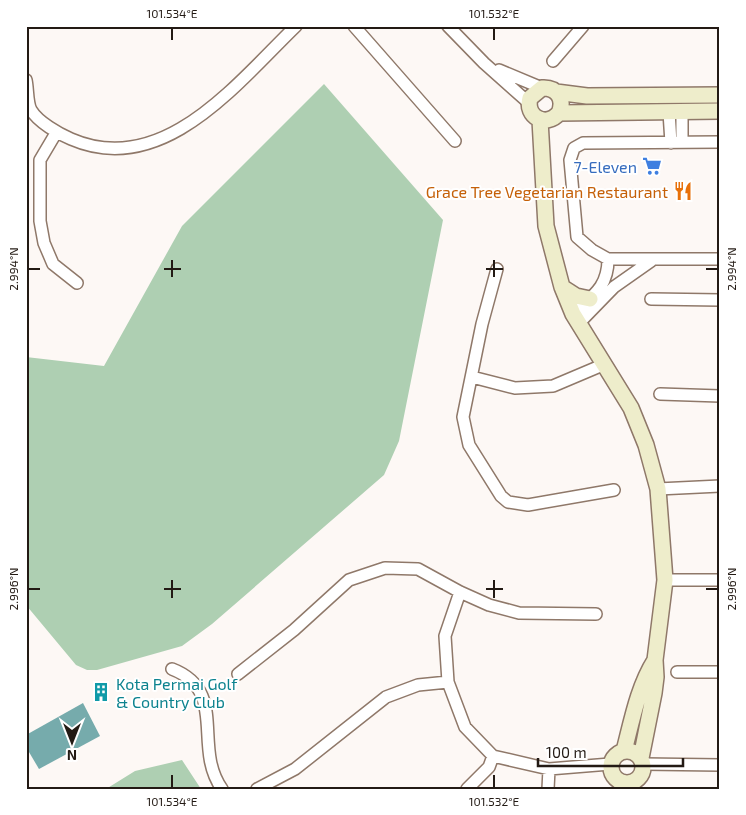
<svg xmlns="http://www.w3.org/2000/svg" width="746" height="815" viewBox="0 0 746 815" font-family="'Exo 2',sans-serif">
<rect width="100%" height="100%" fill="#fdf8f5"/>
<path fill="#aecfb2" d="M 324,84 L 443,220 L 399,441 L 384,475 L 212,624 L 182,646 L 97,670 L 87,670 L 76,665 L 26,605 L 26,357 L 104,366 L 182,226 Z
M 182,760 L 201,789 L 106,789 L 135,771 Z"/>
<path fill="#76abac" d="M 83,703 L 100,736 L 39,769 L 26,747 L 26,735 Z"/>
<g fill="none" stroke-linecap="round" stroke-linejoin="round">
<g stroke="#8f7869" stroke-width="14">
<path id="street" d="M 354,26 L 455,141
M 448,26 L 484,63 L 529,103
M 553,61 L 583,26
M 499,70 L 542,88
M 26,80 C 28,89 27,103 31,110 C 38,122 59,134 71,139 C 163,179 237,83 296,26
M 669,112 L 671,143
M 682,112 L 682,142
M 56,133 L 40,160 L 40,221 L 44,243 L 53,264 L 77,283
M 720,142 L 583,143 L 574,148 L 570,160 L 577,237 L 592,250 L 608,259 L 720,259
M 497,269 L 482,324 L 463,417 L 469,445 L 501,496 L 508,502 L 528,505 L 614,490
M 651,299 L 720,300
M 573,314 C 592,296 608,288 608,259
M 579,323 L 614,287 L 651,261
M 472,377 L 515,388 L 553,386 L 605,364
M 660,394 L 720,396
M 658,489 L 720,486
M 665,580 L 720,580
M 460,592 L 445,636 L 448,682 L 465,727 L 493,756 L 549,769 L 610,764
M 172,669 C 229,691 192,747 222,789
M 677,672 L 720,672
M 238,674 L 294,630 L 349,580 L 385,568 L 418,569 L 460,592 L 489,605 L 519,613 L 596,614
M 643,764 L 720,765
M 257,789 L 295,769 L 386,697 L 418,685 L 448,682
M 467,789 L 489,767 L 493,756
M 548,789 L 549,769"/>
</g>
<g stroke="#8f7869" stroke-width="18">
<path id="secondary" d="M 556,92 L 587,96 L 720,95
M 559,113 C 565,99 557,87 542,88 L 530,98 C 525,117 546,128 559,113 L 720,111
M 540,120 L 546,226 L 562,287 L 573,314 L 631,408 L 646,445 L 658,489 L 665,580 L 655,660 L 656,677 L 654,693 L 641,758
M 562,287 L 576,296 L 590,299
M611 767a16 16 0 1 1 32 0a16 16 0 1 1-32 0Z
M 624,751 C 632,720 638,687 655,660"/>
</g>
<use href="#street" stroke="#fff" stroke-width="11"/>
<use href="#secondary" stroke="#eeedcb" stroke-width="15"/>
</g>
<path fill="none" stroke="#231a14" stroke-width="2" d="M 172,28 L 172,40M 494,28 L 494,40M 172,260 L 172,277M 494,260 L 494,277M 28,269 L 40,269M 164,269 L 181,269M 486,269 L 503,269M 706,269 L 718,269M 172,580 L 172,598M 494,580 L 494,598M 28,589 L 40,589M 164,589 L 181,589M 486,589 L 503,589M 706,589 L 718,589M 172,775 L 172,788M 494,775 L 494,788"/>
<defs>
<g id="supermarket-bare" transform="scale(1.5)"><path d="M-6-5.5h2.5l.6 2H6L4.5 2H-2.5L-4.4-4H-6ZM-1.5 3.2a1.3 1.3 0 1 0 .1 0ZM3 3.2a1.3 1.3 0 1 0 .1 0Z" fill="#3f7fe0" stroke="#fff" stroke-width="2.5" paint-order="stroke"/></g>
<g id="restaurant-bare" transform="scale(1.5)"><path d="M-5-6h1v4h1v-4h1v4h1v-4h1v5L-1.5 .5V6h-2V.5L-5-1ZM5-6V6H3V1.5H1.5Q1.5-4 5-6Z" fill="#e8710a" stroke="#fff" stroke-width="2.5" paint-order="stroke"/></g>
<g id="building-bare" transform="scale(1.5)"><path d="M-4-6H4V6H1V3H-1V6H-4ZM-2.5-4.3h1.7v1.8h-1.7ZM.8-4.3h1.7v1.8H.8ZM-2.5-1h1.7V.8h-1.7ZM.8-1h1.7V.8H.8Z" fill="#0f9aa8" stroke="#fff" stroke-width="2.5" paint-order="stroke"/></g>
</defs>
<g fill-rule="evenodd">
<use href="#supermarket-bare" x="652" y="166"/>
<use href="#restaurant-bare" x="683" y="191"/>
<use href="#building-bare" x="101" y="692"/>
</g>
<g text-anchor="middle" dominant-baseline="central" stroke-width="4" stroke-linejoin="round" paint-order="stroke">
<g font-size="16" fill="#366cbe" stroke="#fff" text-anchor="end">
<text x="637" y="166">7-Eleven</text>
</g>
<g font-size="16" fill="#c56008" stroke="#fff" text-anchor="end">
<text x="668" y="191">Grace Tree Vegetarian Restaurant</text>
</g>
<g font-size="16" fill="#0d838f" stroke="#fff" text-anchor="start">
<text x="116" y="683">Kota Permai Golf<tspan x="116" dy="18">&amp; Country Club</tspan></text>
</g>
</g>
<rect width="746" height="815" fill="none" stroke="#ffffff" stroke-width="55"/>
<g transform="translate(72 742) rotate(180)" stroke="#ffffff" stroke-width="4" paint-order="stroke">
<path d="M0-4L9 19L0 12L-9 19Z" fill="#231a14"/>
<text y="-8" font-size="14" font-weight="bold" text-anchor="middle" fill="#231a14">N</text>
</g>
<path d="M538 758v8h145v-8" fill="none" stroke="#231a14" stroke-width="2.5"/>
<text x="546" y="758" font-size="15" fill="#231a14" stroke="#ffffff" stroke-width="4" paint-order="stroke">100 m</text>
<rect x="28" y="28" width="690" height="760" fill="none" stroke="#231a14" stroke-width="2"/>
<g font-size="12" text-anchor="middle" fill="#231a14">
<text x="172" y="18">101.534°E</text>
<text x="494" y="18">101.532°E</text>
<text transform="translate(732 269) rotate(-90)" y="4">2.994°N</text>
<text transform="translate(14 269) rotate(-90)" y="4">2.994°N</text>
<text transform="translate(732 589) rotate(-90)" y="4">2.996°N</text>
<text transform="translate(14 589) rotate(-90)" y="4">2.996°N</text>
<text x="172" y="806">101.534°E</text>
<text x="494" y="806">101.532°E</text>
</g>
</svg>
